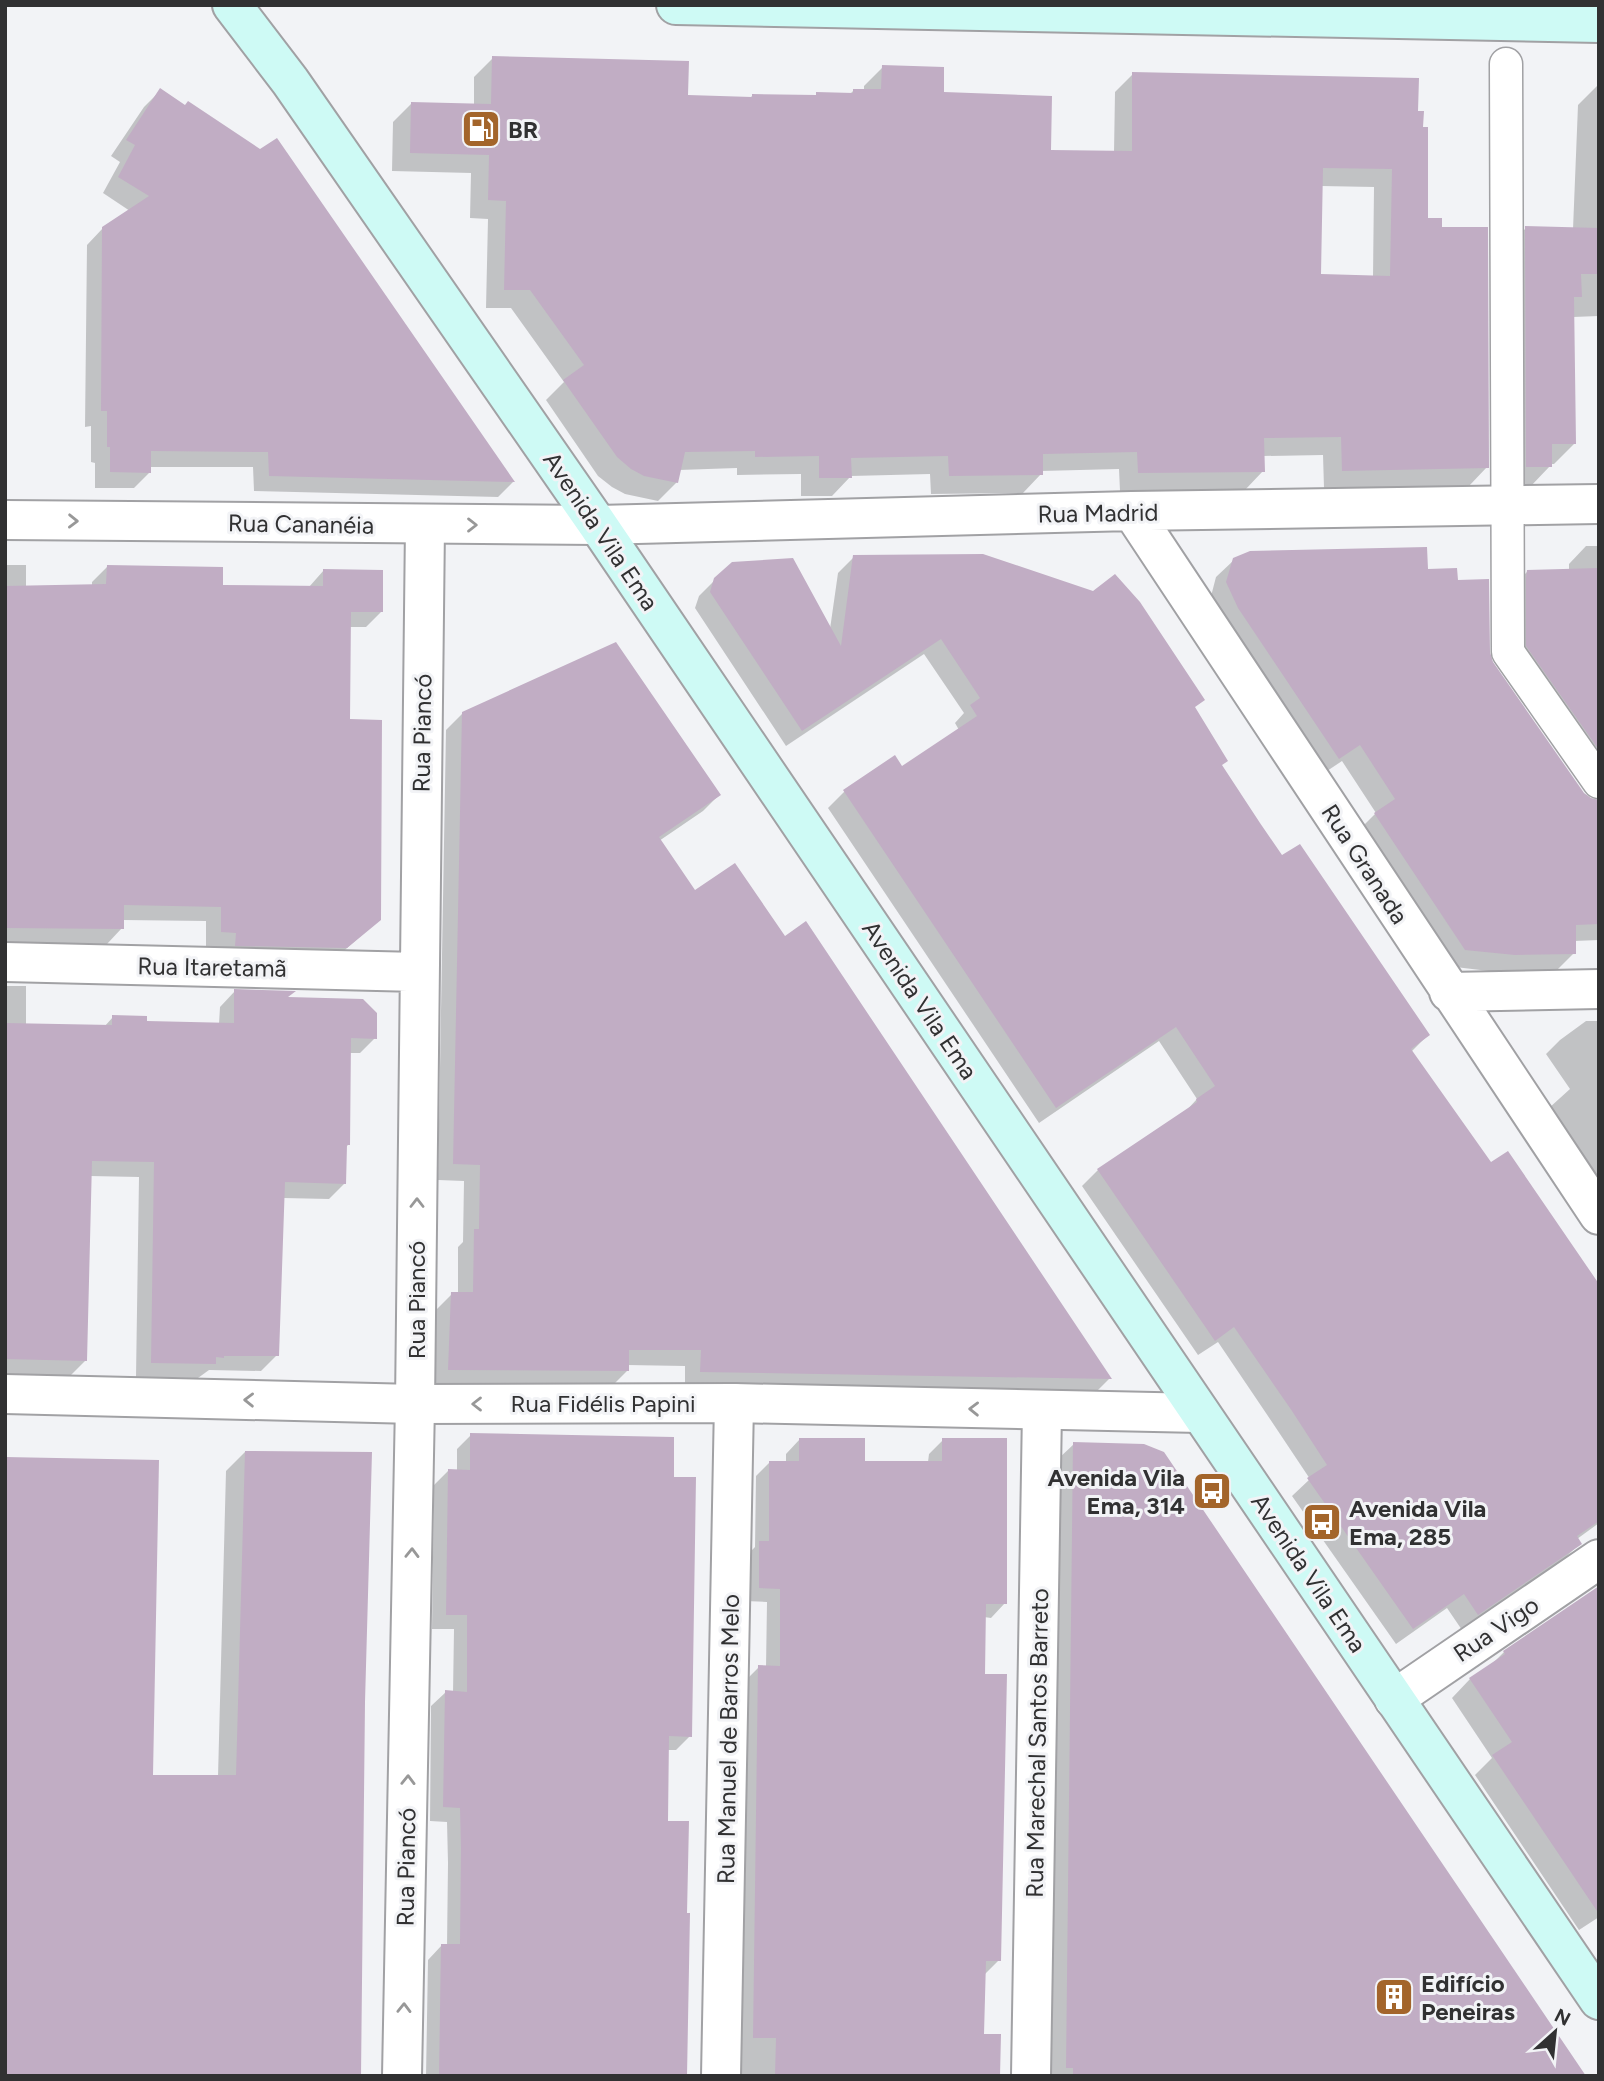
<svg xmlns="http://www.w3.org/2000/svg" width="1604" height="2081" viewBox="0 0 1604 2081" font-family="Figtree,sans-serif">
<rect width="100%" height="100%" fill="#f2f3f6"/>
<path fill="#0003" fill-rule="evenodd" d="M 493,58 L 686,96 L 750,98 L 753,95 L 814,97 L 817,94 L 849,95 L 854,90 L 864,90 L 864,86 L 883,67 L 942,94 L 1049,152 L 1114,152 L 1115,92 L 1133,74 L 1416,113 L 1426,219 L 1487,467 L 1469,486 L 1324,488 L 1323,455 L 1263,456 L 1263,471 L 1245,490 L 1120,491 L 1119,469 L 1041,471 L 1041,474 L 1023,493 L 931,494 L 930,474 L 851,476 L 832,496 L 801,496 L 801,474 L 737,475 L 737,468 L 679,470 L 677,482 L 658,501 L 625,494 L 612,487 L 598,476 L 546,400 L 564,382 L 511,308 L 486,308 L 488,219 L 470,218 L 471,173 L 392,171 L 393,122 L 411,104 L 474,105 L 474,77 ZM 1321,186 L 1374,187 L 1373,277 L 1319,276 Z
M 1599,84 L 1599,316 L 1573,317 L 1575,443 L 1554,464 L 1550,464 L 1550,466 L 1530,487 L 1506,487 L 1505,249 L 1526,228 L 1573,229 L 1578,105 Z
M 160,91 L 185,107 L 513,482 L 498,497 L 254,491 L 253,467 L 150,467 L 150,472 L 134,488 L 95,488 L 95,463 L 91,462 L 91,426 L 85,427 L 87,245 L 103,228 L 130,211 L 103,193 L 120,162 L 111,156 L 144,107 Z
M 1586,546 L 1599,546 L 1599,793 L 1510,664 L 1510,589 L 1528,571 L 1569,570 L 1569,564 Z
M 854,557 L 1194,708 L 1220,767 L 1282,858 L 1428,1035 L 1411,1052 L 1491,1165 L 1599,1286 L 1599,1523 L 1577,1539 L 1579,1544 L 1563,1560 L 1462,1630 L 1447,1608 L 1396,1644 L 1292,1496 L 1310,1479 L 1276,1428 L 1218,1342 L 1198,1355 L 1082,1186 L 1098,1170 L 1184,1113 L 1197,1099 L 1159,1041 L 1039,1123 L 828,808 L 844,792 L 895,757 L 902,768 L 959,730 L 955,723 L 964,713 L 924,654 L 786,746 L 695,608 L 699,596 L 716,579 L 830,629 L 838,573 Z
M 1234,560 L 1427,570 L 1456,582 L 1491,663 L 1583,794 L 1590,800 L 1599,802 L 1599,940 L 1574,941 L 1574,953 L 1557,970 L 1497,972 L 1447,966 L 1358,831 L 1376,813 L 1342,761 L 1321,775 L 1210,600 L 1216,577 Z
M 5,565 L 26,565 L 26,587 L 92,586 L 92,582 L 107,567 L 221,587 L 309,587 L 324,570 L 381,612 L 366,627 L 349,627 L 349,721 L 380,919 L 330,963 L 221,960 L 221,947 L 206,947 L 206,921 L 122,920 L 122,928 L 107,944 L 23,943 L 11,955 L 5,955 Z
M 463,713 L 719,795 L 703,811 L 659,841 L 694,892 L 785,938 L 1110,1378 L 1094,1394 L 685,1388 L 685,1366 L 627,1365 L 627,1371 L 611,1387 L 433,1386 L 436,1310 L 452,1294 L 458,1294 L 458,1247 L 463,1242 L 464,1181 L 438,1180 L 446,730 Z
M 5,986 L 26,986 L 26,1025 L 104,1027 L 113,1017 L 145,1023 L 219,1024 L 220,1007 L 235,991 L 285,999 L 375,1038 L 360,1053 L 349,1053 L 348,1145 L 345,1148 L 345,1183 L 329,1199 L 283,1198 L 277,1355 L 261,1371 L 209,1370 L 198,1378 L 136,1377 L 139,1177 L 89,1176 L 86,1360 L 70,1376 L 5,1374 Z
M 1586,1021 L 1599,1021 L 1599,1182 L 1549,1108 L 1570,1089 L 1546,1054 L 1560,1040 Z
M 471,1435 L 673,1479 L 690,1736 L 676,1750 L 667,1750 L 667,1823 L 686,2076 L 426,2076 L 428,1960 L 442,1945 L 447,1946 L 448,1863 L 447,1822 L 430,1821 L 431,1706 L 446,1692 L 453,1693 L 454,1629 L 432,1629 L 434,1485 L 448,1471 L 457,1471 L 457,1449 Z
M 800,1439 L 863,1462 L 928,1462 L 929,1454 L 943,1440 L 1005,1603 L 991,1618 L 984,1617 L 984,1675 L 999,1960 L 985,1974 L 983,2036 L 999,2076 L 738,2076 L 745,1681 L 759,1667 L 766,1667 L 767,1602 L 745,1601 L 745,1557 L 755,1547 L 756,1476 L 770,1462 L 786,1462 L 786,1454 Z
M 1074,1444 L 1583,2076 L 1051,2076 L 1058,1459 Z
M 245,1452 L 363,1702 L 360,2076 L 151,1777 L 218,1777 L 226,1471 Z
M 1599,1588 L 1599,1917 L 1579,1930 L 1475,1775 L 1492,1758 L 1452,1698 L 1470,1679 L 1490,1666 L 1504,1652 Z"/>
<path fill="#c1adc4" fill-rule="evenodd" d="M 492,56 L 689,61 L 688,95 L 752,97 L 752,94 L 816,95 L 816,92 L 853,93 L 853,89 L 881,89 L 882,65 L 944,67 L 944,92 L 1052,96 L 1051,150 L 1132,151 L 1132,72 L 1419,78 L 1418,111 L 1424,111 L 1423,127 L 1428,127 L 1428,218 L 1442,218 L 1442,227 L 1488,227 L 1489,468 L 1342,471 L 1341,437 L 1264,438 L 1265,472 L 1138,473 L 1137,452 L 1043,454 L 1043,475 L 949,476 L 948,456 L 851,458 L 852,478 L 819,478 L 819,456 L 755,457 L 755,451 L 685,452 L 678,483 L 644,476 L 631,469 L 617,457 L 563,380 L 584,365 L 530,290 L 504,290 L 506,201 L 488,200 L 489,155 L 410,153 L 411,102 L 491,104 ZM 1323,168 L 1392,169 L 1390,276 L 1321,274 Z
M 160,88 L 185,105 L 188,101 L 260,149 L 277,138 L 515,482 L 269,476 L 268,452 L 151,451 L 151,473 L 110,472 L 110,447 L 107,447 L 107,411 L 101,411 L 102,227 L 149,196 L 118,177 L 135,145 L 126,140 Z
M 1525,226 L 1599,228 L 1599,274 L 1581,274 L 1582,297 L 1574,297 L 1576,444 L 1552,444 L 1552,467 L 1526,467 Z
M 1427,547 L 1428,569 L 1457,568 L 1458,580 L 1489,579 L 1490,652 L 1493,662 L 1584,793 L 1591,798 L 1599,800 L 1599,924 L 1576,925 L 1576,954 L 1515,955 L 1465,950 L 1374,813 L 1395,799 L 1360,745 L 1339,759 L 1238,608 L 1226,582 L 1233,558 L 1250,551 Z
M 983,554 L 1093,591 L 1115,574 L 1140,602 L 1205,700 L 1195,707 L 1228,761 L 1222,765 L 1260,823 L 1282,855 L 1300,844 L 1430,1035 L 1411,1049 L 1491,1162 L 1508,1151 L 1599,1284 L 1599,1521 L 1577,1536 L 1582,1544 L 1478,1615 L 1464,1594 L 1413,1629 L 1307,1478 L 1327,1465 L 1292,1411 L 1234,1327 L 1215,1341 L 1097,1169 L 1197,1102 L 1196,1099 L 1215,1086 L 1176,1027 L 1056,1108 L 843,790 L 895,755 L 902,766 L 977,716 L 970,705 L 980,698 L 941,639 L 802,731 L 710,592 L 714,578 L 732,562 L 793,558 L 841,646 L 853,555 Z
M 107,565 L 223,567 L 223,585 L 323,586 L 323,569 L 383,570 L 383,612 L 351,612 L 350,719 L 382,720 L 381,920 L 347,948 L 235,946 L 236,933 L 221,932 L 221,907 L 124,905 L 124,929 L 5,928 L 5,586 L 106,584 Z
M 1599,568 L 1599,750 L 1526,646 L 1526,578 L 1527,570 Z
M 616,642 L 721,795 L 659,837 L 695,890 L 735,863 L 785,936 L 806,921 L 1112,1379 L 700,1372 L 701,1350 L 629,1350 L 629,1371 L 448,1370 L 451,1292 L 473,1292 L 474,1229 L 479,1229 L 480,1165 L 453,1164 L 462,712 Z
M 234,989 L 296,991 L 288,997 L 363,999 L 377,1013 L 377,1039 L 351,1038 L 350,1145 L 347,1145 L 346,1184 L 285,1182 L 279,1356 L 224,1356 L 224,1358 L 216,1357 L 216,1364 L 151,1363 L 154,1162 L 92,1161 L 87,1361 L 5,1359 L 5,1023 L 112,1025 L 112,1015 L 147,1016 L 147,1021 L 234,1023 Z
M 470,1433 L 674,1437 L 674,1477 L 696,1477 L 692,1737 L 669,1736 L 668,1821 L 689,1821 L 687,1913 L 690,1913 L 687,2076 L 439,2076 L 441,1944 L 460,1944 L 461,1848 L 460,1808 L 443,1807 L 445,1690 L 467,1692 L 467,1615 L 446,1615 L 448,1469 L 470,1470 Z
M 799,1438 L 865,1438 L 865,1461 L 942,1461 L 942,1438 L 1007,1438 L 1007,1604 L 986,1604 L 985,1674 L 1007,1674 L 1001,1961 L 986,1961 L 984,2034 L 1001,2034 L 1000,2076 L 775,2076 L 776,2038 L 753,2038 L 758,1665 L 780,1666 L 780,1589 L 759,1588 L 759,1541 L 769,1541 L 769,1461 L 799,1461 Z
M 1073,1442 L 1144,1444 L 1164,1452 L 1586,2076 L 1073,2076 L 1073,2068 L 1066,2068 Z
M 245,1451 L 372,1452 L 365,1702 L 361,2076 L 5,2076 L 5,1457 L 159,1460 L 153,1775 L 236,1775 Z
M 1599,1586 L 1599,1914 L 1492,1755 L 1512,1742 L 1469,1678 L 1505,1654 L 1503,1651 Z"/>
<g fill="none" stroke-linecap="round" stroke-linejoin="round">
<g stroke="#a1a1a4" stroke-width="35">
<path id="pedestrian" d="M 1506,64 L 1508,652 L 1599,782"/>
</g>
<g stroke="#a1a1a4" stroke-width="42">
<path id="minor" d="M 1132,511 L 1599,1215
M 598,525 L 1132,511 L 1599,504
M 5,962 L 418,972
M 1449,992 L 1599,989
M 1394,1699 L 1599,1559
M 402,2076 L 415,1404 L 425,525
M 721,2076 L 734,1403
M 1031,2076 L 1042,1410"/>
</g>
<g stroke="#a1a1a4" stroke-width="42">
<path id="tertiary" d="M 5,520 L 598,525
M 5,1394 L 415,1404 L 734,1403 L 1200,1413"/>
</g>
<g stroke="#a1a1a4" stroke-width="42">
<path id="secondary" d="M 232,5 L 290,81 L 598,525 L 1599,2000
M 676,5 L 1599,23"/>
</g>
<use href="#pedestrian" stroke="#fff" stroke-width="32"/>
<use href="#minor" stroke="#fff" stroke-width="38"/>
<use href="#tertiary" stroke="#fff" stroke-width="38"/>
<use href="#secondary" stroke="#cefaf5" stroke-width="38"/>
</g>
<defs><path id="oneway-chevron" d="M-2-3.5L2.5 0L-2 3.5" fill="none" stroke-width="1.6" stroke-linecap="round" stroke-linejoin="round" transform="scale(1.75)"/></defs>
<g stroke="#989898">
<use href="#oneway-chevron" transform="translate(73 521) rotate(1)"/>
<use href="#oneway-chevron" transform="translate(472 525)"/>
<use href="#oneway-chevron" transform="translate(417 1203) rotate(-90)"/>
<use href="#oneway-chevron" transform="translate(249 1400) rotate(-179)"/>
<use href="#oneway-chevron" transform="translate(477 1404) rotate(180)"/>
<use href="#oneway-chevron" transform="translate(974 1409) rotate(-179)"/>
<use href="#oneway-chevron" transform="translate(412 1553) rotate(-89)"/>
<use href="#oneway-chevron" transform="translate(408 1780) rotate(-89)"/>
<use href="#oneway-chevron" transform="translate(404 2008) rotate(-89)"/>
</g>
<defs>
<g id="fuel-square" transform="scale(2.0125)"><rect x="-9" y="-9" width="18" height="18" rx="4" fill="#a3652b" stroke="#f2f3f6"/><path d="M-5.5-6h7V0h2V4h1.3V-2.5L3-4.5l.8-.8L6-3V5H2.5V1h-1V6h-7ZM-4.2-4.7v3.2H.2V-4.7Z" fill="#fff"/></g>
<g id="bus-square" transform="scale(2.0125)"><rect x="-9" y="-9" width="18" height="18" rx="4" fill="#a3652b" stroke="#f2f3f6"/><path d="M-5-6H5V4H4V6H2V4H-2V6H-4V4H-5ZM-3.5-4V0h7V-4ZM-3.5 1.2v1.5H-2V1.2ZM2 1.2v1.5H3.5V1.2Z" fill="#fff"/></g>
<g id="building-square" transform="scale(2.0125)"><rect x="-9" y="-9" width="18" height="18" rx="4" fill="#a3652b" stroke="#f2f3f6"/><path d="M-4-6H4V6H1V3H-1V6H-4ZM-2.5-4.3h1.7v1.8h-1.7ZM.8-4.3h1.7v1.8H.8ZM-2.5-1h1.7V.8h-1.7ZM.8-1h1.7V.8H.8Z" fill="#fff"/></g>
</defs>
<g fill-rule="evenodd">
<use href="#fuel-square" x="481" y="129"/>
<use href="#bus-square" x="1212" y="1491"/>
<use href="#bus-square" x="1322" y="1522"/>
<use href="#building-square" x="1394" y="1997"/>
</g>
<g text-anchor="middle" dominant-baseline="central" stroke-width="6" stroke-linejoin="round" paint-order="stroke">
<g font-size="24" font-weight="bold" fill="#313132" stroke="#f2f3f6" text-anchor="start">
<text x="508" y="129">BR</text>
<text x="1185" y="1477" text-anchor="end">Avenida Vila<tspan x="1185" dy="28">Ema, 314</tspan></text>
<text x="1349" y="1508">Avenida Vila<tspan x="1349" dy="28">Ema, 285</tspan></text>
<text x="1421" y="1983">Edifício<tspan x="1421" dy="28">Peneiras</tspan></text>
</g>
<g font-size="24" fill="#313132" stroke="#f2f3f6">
<text transform="translate(1098 513) rotate(-1)">Rua Madrid</text>
<text transform="translate(301 524) rotate(1)">Rua Cananéia</text>
<text transform="translate(601 531) rotate(56)">Avenida Vila Ema</text>
<text transform="translate(422 733) rotate(-89)">Rua Piancó</text>
<text transform="translate(1365 864) rotate(57)">Rua Granada</text>
<text transform="translate(212 967) rotate(1)">Rua Itaretamã</text>
<text transform="translate(920 1000) rotate(56)">Avenida Vila Ema</text>
<text transform="translate(416 1300) rotate(-90)">Rua Piancó</text>
<text x="603" y="1403">Rua Fidélis Papini</text>
<text transform="translate(1309 1573) rotate(56)">Avenida Vila Ema</text>
<text transform="translate(1496 1629) rotate(-34)">Rua Vigo</text>
<text transform="translate(728 1739) rotate(-89)">Rua Manuel de Barros Melo</text>
<text transform="translate(1037 1743) rotate(-89)">Rua Marechal Santos Barreto</text>
<text transform="translate(406 1867) rotate(-89)">Rua Piancó</text>
</g>
</g>
<rect width="1604" height="2081" fill="none" stroke="#313132" stroke-width="14"/>
<g transform="translate(1555 2032) rotate(27)" stroke="#f2f3f6" stroke-width="5" paint-order="stroke">
<path d="M0-5L12 26L0 18L-12 26Z" fill="#313132"/>
<text y="-10" font-size="19" font-weight="bold" text-anchor="middle" fill="#313132">N</text>
</g>
</svg>
